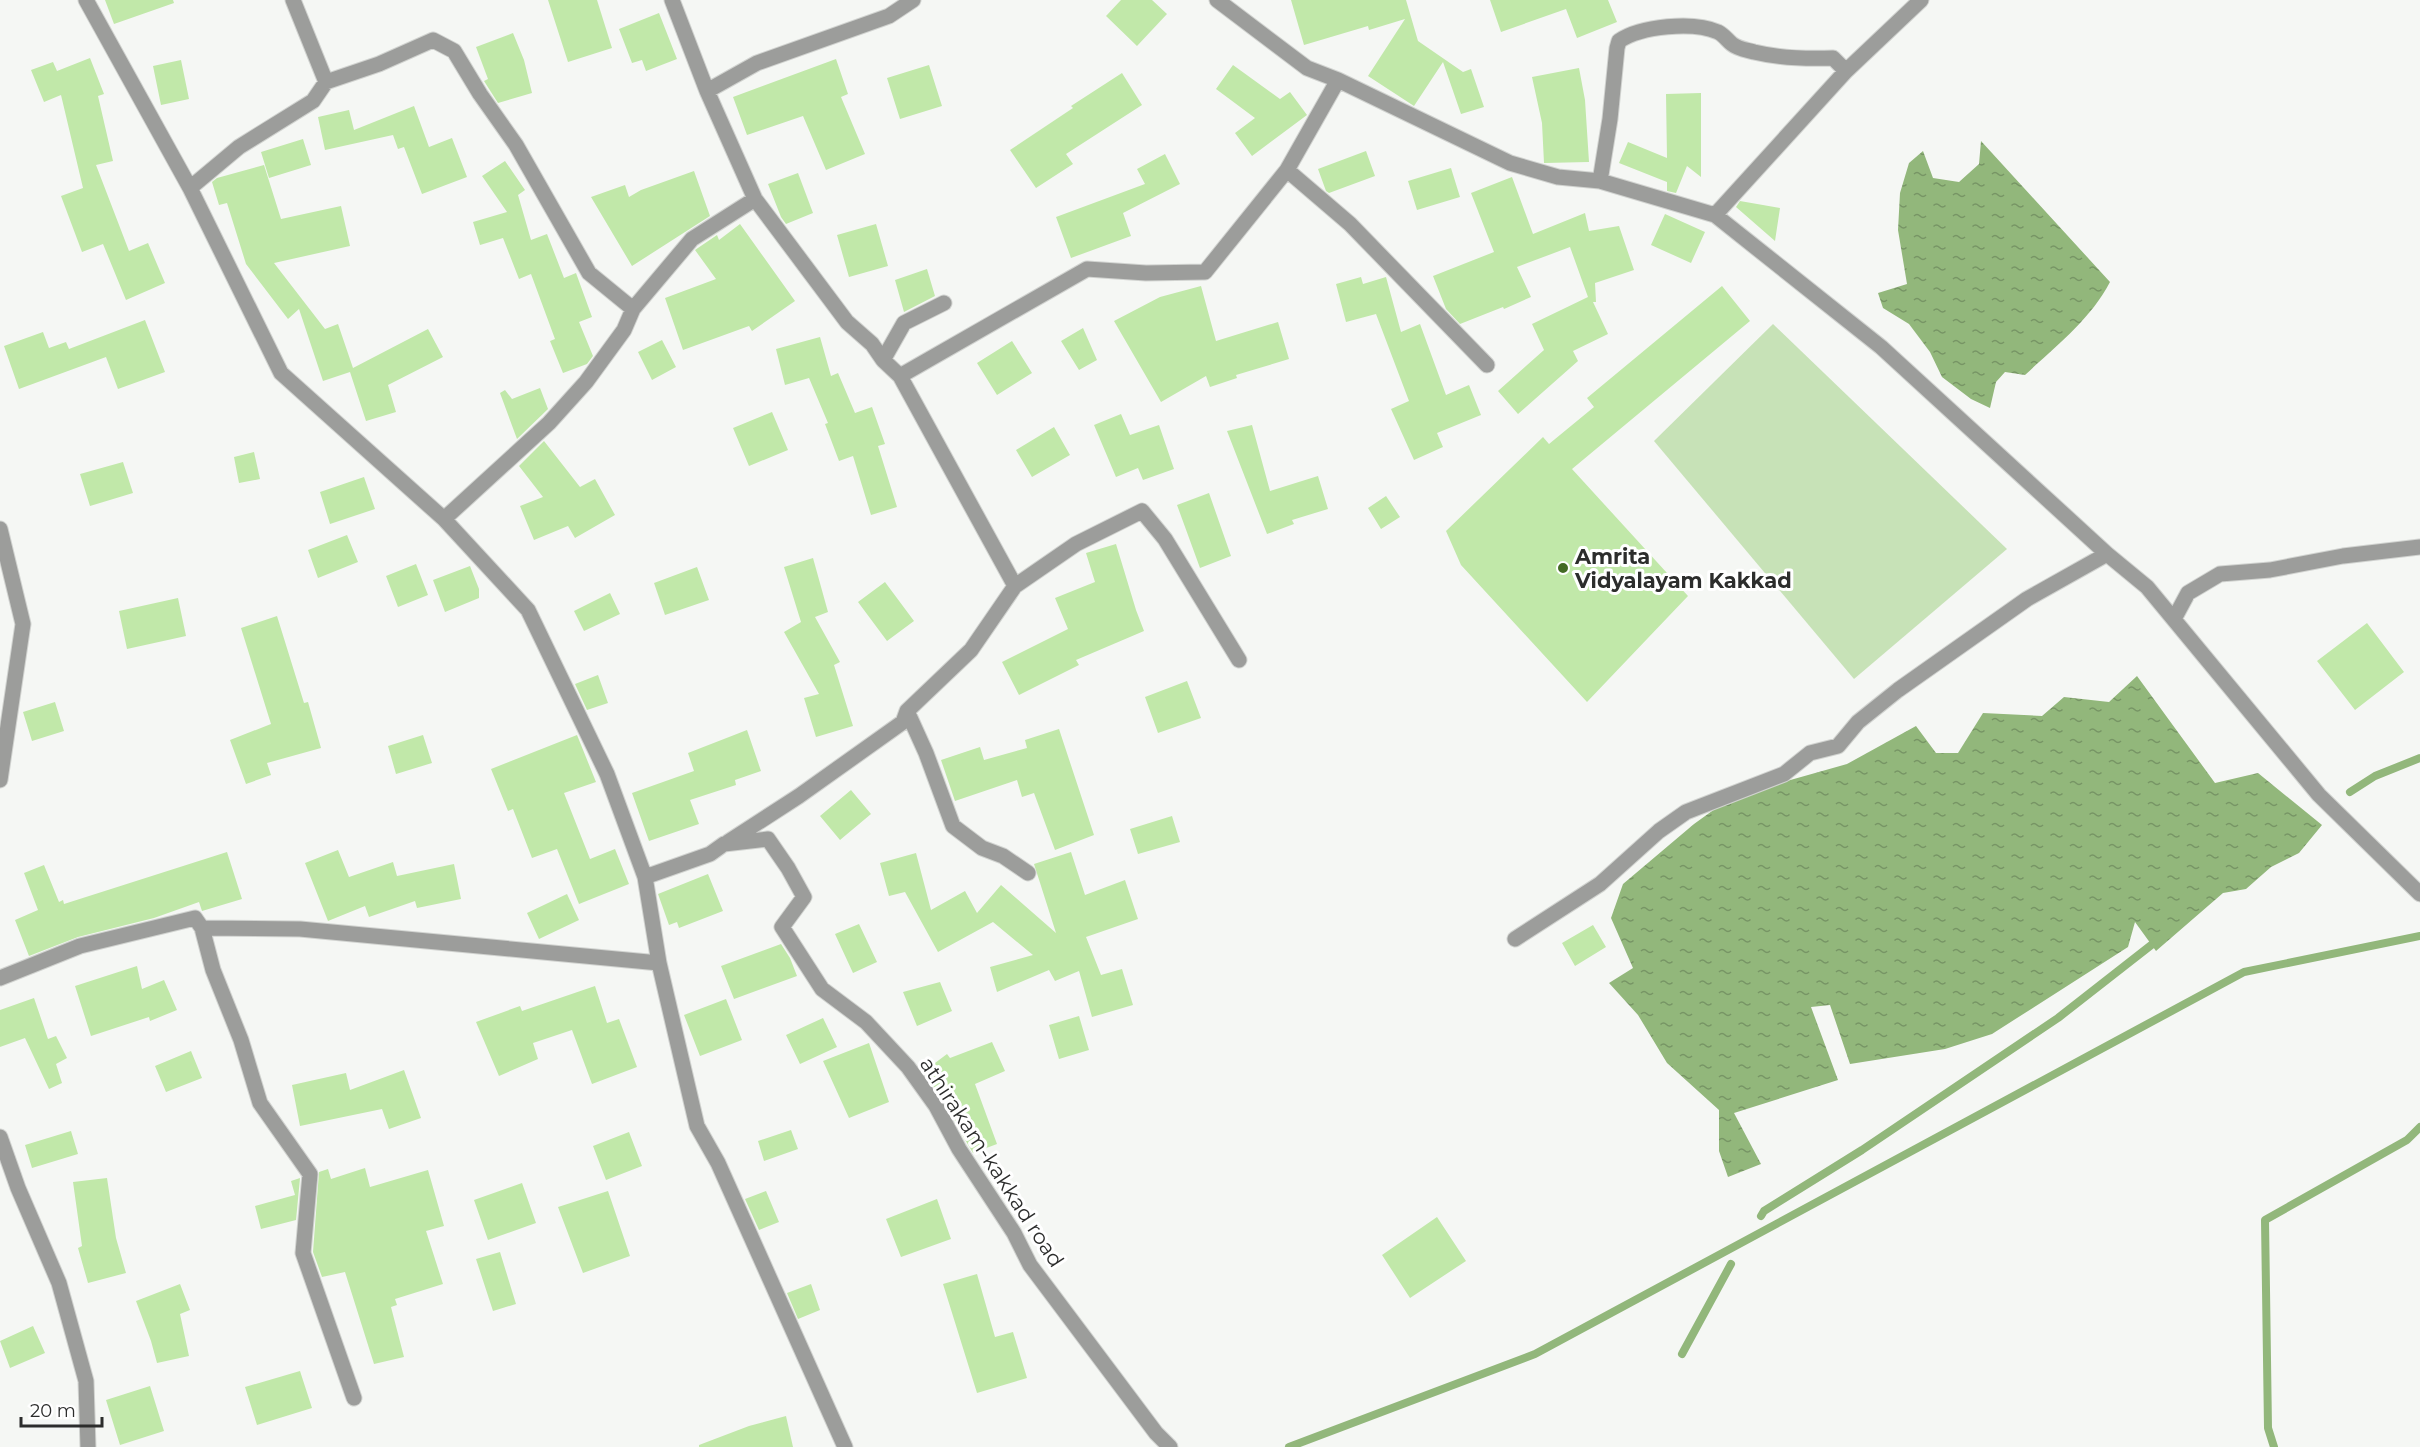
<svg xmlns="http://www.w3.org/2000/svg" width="2420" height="1447" viewBox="0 0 2420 1447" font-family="Montserrat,sans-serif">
<defs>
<pattern id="water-ripples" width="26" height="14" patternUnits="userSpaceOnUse" patternTransform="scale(1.5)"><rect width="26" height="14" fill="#92b77b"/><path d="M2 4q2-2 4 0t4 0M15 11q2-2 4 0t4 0" fill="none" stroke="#779565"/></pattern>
</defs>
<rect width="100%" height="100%" fill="#f5f7f4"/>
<path fill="#c7e2b7" d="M 1773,324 L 2007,549 L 1854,679 L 1654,441 Z"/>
<path fill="url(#water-ripples)" d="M 1981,141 L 2110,282 C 2090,320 2056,346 2025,375 L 2005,372 L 1996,382 L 1990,408 L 1971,399 L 1942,377 L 1930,352 L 1909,324 L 1883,308 L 1878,293 L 1907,284 L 1898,230 L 1900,193 L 1909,163 L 1923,151 L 1933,178 L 1959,182 L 1979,164 Z
M 2137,676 L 2215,783 L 2258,773 L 2322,825 L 2299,853 L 2271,867 L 2246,889 L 2223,893 L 2156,951 L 2135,922 L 2128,947 L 1992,1034 L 1945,1049 L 1850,1064 L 1830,1005 L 1811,1007 L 1838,1080 L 1734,1113 L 1761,1164 L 1728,1177 L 1719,1151 L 1719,1110 L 1667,1063 L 1638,1015 L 1609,983 L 1633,968 L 1611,918 L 1623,884 L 1694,824 L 1744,788 L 1769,786 L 1847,764 L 1916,726 L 1936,753 L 1958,753 L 1983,713 L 2042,716 L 2064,697 L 2109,702 Z"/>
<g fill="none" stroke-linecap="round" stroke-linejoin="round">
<path stroke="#92b77b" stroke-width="8" d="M 2350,792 L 2375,776 L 2420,758
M 1761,1216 L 1764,1211 L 1862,1150 L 2058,1018 L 2159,939
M 1682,1354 L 1731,1264
M 1289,1447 L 1535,1354 L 2244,972 L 2420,936
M 2274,1447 L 2268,1428 L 2265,1220 L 2407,1140 L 2420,1127"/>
</g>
<path fill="#c1e8a9" d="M 105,0 L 173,0 L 174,3 L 114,24 Z
M 548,0 L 597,0 L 612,48 L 568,62 Z
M 1121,0 L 1152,0 L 1167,14 L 1137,46 L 1106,16 Z
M 1291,0 L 1406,0 L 1418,41 L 1463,72 L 1471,69 L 1484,107 L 1461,114 L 1443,62 L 1414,106 L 1368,76 L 1405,19 L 1369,30 L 1368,26 L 1304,45 Z
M 1490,0 L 1608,0 L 1617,22 L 1577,38 L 1566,9 L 1501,32 Z
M 659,13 L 677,59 L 646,71 L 642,60 L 632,63 L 619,29 Z
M 513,33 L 524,60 L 532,93 L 498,103 L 484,81 L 488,79 L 476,47 Z
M 90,58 L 104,94 L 98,96 L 113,161 L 96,165 L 129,251 L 148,243 L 165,283 L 126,300 L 103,244 L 82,252 L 61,196 L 83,188 L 61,95 L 44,102 L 31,70 L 53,62 L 57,71 Z
M 836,59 L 848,94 L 841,97 L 865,154 L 826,170 L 803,116 L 747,135 L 733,97 Z
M 181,60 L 189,99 L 161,105 L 153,66 Z
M 929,65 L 942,106 L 900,119 L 887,78 Z
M 1233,65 L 1280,99 L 1290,92 L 1307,115 L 1252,156 L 1235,133 L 1255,118 L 1216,89 Z
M 1579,68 L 1585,100 L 1589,162 L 1544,163 L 1542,123 L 1532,77 Z
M 1122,73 L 1142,105 L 1066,154 L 1073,164 L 1036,188 L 1010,150 L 1073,108 L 1071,106 Z
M 1701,93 L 1701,177 L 1687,166 L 1676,193 L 1667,191 L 1667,182 L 1619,163 L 1628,142 L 1667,158 L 1666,94 Z
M 414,106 L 429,147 L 452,138 L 467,177 L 422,194 L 404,147 L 398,149 L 393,135 L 325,150 L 318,117 L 349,110 L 354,130 Z
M 303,139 L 311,165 L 269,178 L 261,152 Z
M 1366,151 L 1375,176 L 1329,193 L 1326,191 L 1318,169 Z
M 1165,154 L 1180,184 L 1123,213 L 1131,236 L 1071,258 L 1056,217 L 1145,184 L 1137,169 Z
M 505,161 L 525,190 L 518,195 L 531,240 L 547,234 L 564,278 L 576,273 L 592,317 L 579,322 L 593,356 L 587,364 L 563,373 L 550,341 L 555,339 L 531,274 L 519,279 L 503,238 L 480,245 L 473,222 L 507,212 L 482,176 Z
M 264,165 L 281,219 L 341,206 L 350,246 L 274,263 L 325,329 L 338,324 L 353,368 L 428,329 L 443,357 L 388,385 L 396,412 L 366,421 L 350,372 L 323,381 L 299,309 L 288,319 L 246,264 L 227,203 L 219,205 L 212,182 L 217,178 Z
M 1451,168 L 1460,197 L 1417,210 L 1408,181 Z
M 694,171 L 710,216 L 632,266 L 591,197 L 625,185 L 629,197 L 641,190 Z
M 798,173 L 813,213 L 786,224 L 781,217 L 768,184 Z
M 1512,177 L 1533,234 L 1585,213 L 1589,231 L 1619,226 L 1634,270 L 1595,283 L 1596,302 L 1593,302 L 1608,334 L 1573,351 L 1578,361 L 1518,414 L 1498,391 L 1544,350 L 1532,324 L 1588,297 L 1570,247 L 1517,267 L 1531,297 L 1504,309 L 1503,307 L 1460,324 L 1446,309 L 1433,276 L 1494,252 L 1471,193 Z
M 1740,201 L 1780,208 L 1775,241 L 1736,207 Z
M 1665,214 L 1705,232 L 1691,263 L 1651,245 Z
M 740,224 L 795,301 L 752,331 L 749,326 L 683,350 L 665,298 L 716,279 L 695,250 L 717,235 L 719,240 Z
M 876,224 L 888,266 L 849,277 L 837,235 Z
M 927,269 L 935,296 L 904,312 L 895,280 Z
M 1361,277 L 1363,284 L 1386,277 L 1401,332 L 1420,324 L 1446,395 L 1469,385 L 1481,415 L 1437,433 L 1443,447 L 1414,460 L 1391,409 L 1409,401 L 1376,314 L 1346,322 L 1336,284 Z
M 1201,286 L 1216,341 L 1278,322 L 1289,359 L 1236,375 L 1237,378 L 1210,387 L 1206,376 L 1161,402 L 1114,321 L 1160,297 Z
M 1722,286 L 1750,321 L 1572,469 L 1688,596 L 1587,702 L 1461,565 L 1446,531 L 1543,437 L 1549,444 L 1594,407 L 1587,398 Z
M 145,320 L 165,372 L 118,389 L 106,357 L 19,389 L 4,346 L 43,332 L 49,348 L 66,342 L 69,349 Z
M 1083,328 L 1097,360 L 1079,370 L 1061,341 Z
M 820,337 L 831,376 L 838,373 L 855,413 L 872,407 L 885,444 L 878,446 L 897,507 L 871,515 L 853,456 L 839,461 L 825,424 L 828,423 L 809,378 L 785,385 L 776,349 Z
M 662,340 L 676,367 L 652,380 L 638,352 Z
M 1012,341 L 1032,373 L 997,395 L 977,363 Z
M 540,388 L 548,409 L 517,439 L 500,393 L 505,390 L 512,399 Z
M 772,412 L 788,450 L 749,466 L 733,428 Z
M 1121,414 L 1130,435 L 1159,425 L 1174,469 L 1143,480 L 1138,468 L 1116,477 L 1094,425 Z
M 1252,425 L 1270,491 L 1318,476 L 1328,509 L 1292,520 L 1294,524 L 1267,534 L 1227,431 Z
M 1054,427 L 1070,455 L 1032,477 L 1016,450 Z
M 544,441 L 580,487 L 595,479 L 615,515 L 575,538 L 568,526 L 534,540 L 520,506 L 543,497 L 519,466 Z
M 254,452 L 260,479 L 239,483 L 234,457 Z
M 123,462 L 133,493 L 90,506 L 80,474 Z
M 364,477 L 375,509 L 330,524 L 320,492 Z
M 1209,493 L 1231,556 L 1200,568 L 1177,505 Z
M 1386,496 L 1400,517 L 1381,529 L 1368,508 Z
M 347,535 L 358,562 L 318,578 L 308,550 Z
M 1116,544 L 1136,610 L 1144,631 L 1076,660 L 1079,665 L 1019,695 L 1002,662 L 1068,629 L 1055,598 L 1095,582 L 1086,553 Z
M 813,558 L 828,612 L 815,617 L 840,662 L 834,665 L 853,726 L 816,737 L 804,698 L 819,694 L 784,632 L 801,622 L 784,567 Z
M 416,564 L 428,595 L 398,607 L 386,576 Z
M 470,566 L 479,589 L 479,598 L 445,612 L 433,580 Z
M 697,567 L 709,600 L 665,615 L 654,583 Z
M 885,582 L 914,621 L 887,641 L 858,602 Z
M 610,593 L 620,614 L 584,631 L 574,611 Z
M 178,598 L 186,636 L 127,649 L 119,611 Z
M 277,616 L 304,703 L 308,702 L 321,748 L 267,763 L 271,775 L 246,784 L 230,740 L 271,724 L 241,628 Z
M 2367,623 L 2404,672 L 2355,710 L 2317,661 Z
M 598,675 L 608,703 L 587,710 L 575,684 Z
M 1187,681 L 1201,718 L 1158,733 L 1145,697 Z
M 55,702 L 64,731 L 32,741 L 23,712 Z
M 1059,729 L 1094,835 L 1055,850 L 1034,793 L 1022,797 L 1017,780 L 955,801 L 941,760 L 980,747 L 984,760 L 1027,748 L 1025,740 Z
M 747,730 L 761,771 L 735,780 L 736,785 L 690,800 L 699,824 L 649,841 L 632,793 L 694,771 L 688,753 Z
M 423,735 L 432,763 L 396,774 L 388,746 Z
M 577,735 L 596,782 L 564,793 L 590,859 L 615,849 L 629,884 L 579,904 L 557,849 L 532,858 L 513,809 L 508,811 L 491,769 Z
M 851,790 L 871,814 L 840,840 L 820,816 Z
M 1172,816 L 1180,842 L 1138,854 L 1130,829 Z
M 338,850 L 349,877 L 393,862 L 397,876 L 454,864 L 461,899 L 417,908 L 415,901 L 369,917 L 365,906 L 328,921 L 305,863 Z
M 227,852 L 242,899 L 202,911 L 199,902 L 154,918 L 78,937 L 29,956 L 15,920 L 38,910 L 24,873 L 44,865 L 59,902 L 63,900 L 64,904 Z
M 1071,852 L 1085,895 L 1125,880 L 1138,919 L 1086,937 L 1101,975 L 1122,969 L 1133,1005 L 1092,1017 L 1079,971 L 1055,981 L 1049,970 L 997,992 L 990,967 L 1033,955 L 993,922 L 938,952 L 905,892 L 889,896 L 880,863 L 916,853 L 931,910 L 965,891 L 977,913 L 1001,885 L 1056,933 L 1034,864 Z
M 708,874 L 723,911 L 679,928 L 677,922 L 669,925 L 658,894 Z
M 567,894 L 579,920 L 539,939 L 527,913 Z
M 859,924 L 877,962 L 853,973 L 835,934 Z
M 1593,925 L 1606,947 L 1575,966 L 1562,943 Z
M 781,944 L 790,958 L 797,976 L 734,999 L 721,966 Z
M 137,966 L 142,989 L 164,980 L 177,1010 L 150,1021 L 149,1017 L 91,1036 L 75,986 Z
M 940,982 L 952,1011 L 917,1026 L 903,992 Z
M 595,986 L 607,1023 L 619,1019 L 637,1067 L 592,1084 L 572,1030 L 533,1043 L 538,1059 L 499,1076 L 476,1022 L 520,1006 L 522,1011 Z
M 34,998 L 48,1039 L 56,1036 L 67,1058 L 56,1064 L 62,1083 L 49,1089 L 25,1038 L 0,1047 L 0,1010 Z
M 726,999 L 742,1040 L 700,1056 L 684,1015 Z
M 1079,1016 L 1089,1050 L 1059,1059 L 1049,1025 Z
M 823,1018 L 837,1047 L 800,1064 L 786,1035 Z
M 992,1042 L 1005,1071 L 975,1084 L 997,1144 L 973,1153 L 957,1126 L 947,1098 L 944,1101 L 923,1072 L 947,1054 L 950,1058 Z
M 869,1043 L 889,1102 L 849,1118 L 823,1061 Z
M 191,1051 L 202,1078 L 166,1092 L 155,1066 Z
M 404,1070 L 421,1118 L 389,1129 L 382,1109 L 300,1126 L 292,1085 L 346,1073 L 350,1090 Z
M 791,1130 L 798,1149 L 764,1161 L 758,1141 Z
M 71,1131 L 78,1154 L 32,1168 L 25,1145 Z
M 629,1132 L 642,1166 L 606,1180 L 593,1146 Z
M 365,1168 L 370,1187 L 428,1170 L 444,1226 L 426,1231 L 443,1284 L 395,1299 L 397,1305 L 391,1307 L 404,1357 L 374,1364 L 345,1272 L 322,1277 L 313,1252 L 319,1172 L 328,1169 L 331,1179 Z
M 107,1178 L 116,1238 L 126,1273 L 88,1283 L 78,1248 L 82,1246 L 73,1182 Z
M 300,1178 L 296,1220 L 261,1229 L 255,1206 L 295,1195 L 291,1181 Z
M 522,1183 L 536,1223 L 488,1240 L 474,1200 Z
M 608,1191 L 630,1256 L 583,1273 L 558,1207 Z
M 766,1191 L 779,1222 L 759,1230 L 745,1199 Z
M 937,1199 L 951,1239 L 901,1257 L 886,1219 Z
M 1437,1217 L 1466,1261 L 1410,1298 L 1382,1255 Z
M 500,1252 L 516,1304 L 493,1311 L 476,1259 Z
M 977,1274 L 995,1337 L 1013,1332 L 1027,1378 L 977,1393 L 943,1284 Z
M 180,1284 L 190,1310 L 180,1314 L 189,1356 L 157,1363 L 151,1341 L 136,1301 Z
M 811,1284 L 820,1310 L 798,1319 L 787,1293 Z
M 33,1326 L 45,1353 L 10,1368 L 0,1341 Z
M 300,1371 L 312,1408 L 257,1425 L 245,1387 Z
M 150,1386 L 164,1431 L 120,1445 L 106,1400 Z
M 786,1416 L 793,1447 L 699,1447 L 699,1445 L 749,1426 Z"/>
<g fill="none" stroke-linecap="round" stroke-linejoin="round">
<g stroke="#d1d3d0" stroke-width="17">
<path id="minor" d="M 86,0 L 190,188 L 281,373 L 444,519 L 528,610 L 607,774 L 645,877 L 710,854 L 724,844 L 768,839 L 788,868 L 804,897 L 782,927 L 822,989 L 866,1022 L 908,1067 L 936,1106 L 959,1149 L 1014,1233 L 1030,1265 L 1156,1433 L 1170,1447
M 293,0 L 326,82
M 672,0 L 707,91
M 1217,0 L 1307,68 L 1338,80 L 1510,163 L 1558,177 L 1600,181 L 1715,215 L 1881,347 L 2107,554 L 2147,587 L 2319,795 L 2420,894
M 1287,170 L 1350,224 L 1487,365
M 1600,181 L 1610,119 L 1617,48 L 1619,41 C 1641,26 1693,21 1718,32 C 1724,35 1727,40 1732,44 C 1738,49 1747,50 1754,52 C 1779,58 1807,59 1833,58 L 1846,71
M 190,188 L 239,147 L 313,101 L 326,82 L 379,64 L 433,40 L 454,51 L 480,94 L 516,145 L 589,273 L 633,309
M 755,199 L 707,91 L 757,63 L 889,16 L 913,0
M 1715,215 L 1846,71 L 1921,0
M 883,360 L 900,376 L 1015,586 L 1076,544 L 1142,511 L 1165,539 L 1239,660
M 900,376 L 1087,269 L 1146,273 L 1205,272 L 1287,170 L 1338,80
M 444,519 L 549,423 L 586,382 L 624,330 L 633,309 L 692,239 L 755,199 L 847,322 L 872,344 L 883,360 L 904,323 L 944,303
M 0,529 L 23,624 L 0,780
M 2174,619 L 2188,593 L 2220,574 L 2270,570 L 2343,556 L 2420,547
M 907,711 L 926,753 L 953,826 L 982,848 L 1003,856 L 1028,873
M 728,842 L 799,796 L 903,722 L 907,711 L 971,650 L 1015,586
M 645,877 L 659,963 L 697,1126 L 718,1163 L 845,1447
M 202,928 L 213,970 L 241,1040 L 260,1103 L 310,1174 L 303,1253 L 354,1398
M 1515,939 L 1600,884 L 1659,831 L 1686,812 L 1784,774 L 1810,753 L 1838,746 L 1858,722 L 1898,690 L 2027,599 L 2107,554
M 0,978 L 80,946 L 195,918 L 202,928 L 300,929 L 659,963
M 0,1137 L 18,1188 L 59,1283 L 86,1381 L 88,1447"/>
</g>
<use href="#minor" stroke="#9c9d9b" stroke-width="15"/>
</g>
<circle fill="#436a24" stroke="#fff" stroke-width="2" cx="1563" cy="568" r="6"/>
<g text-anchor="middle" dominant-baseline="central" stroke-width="6" stroke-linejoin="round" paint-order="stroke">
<g font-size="21" font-weight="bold" fill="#2c2d2c" stroke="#fff" text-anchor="start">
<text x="1575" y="556">Amrita<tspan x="1575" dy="24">Vidyalayam Kakkad</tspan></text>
</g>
<g font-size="21" fill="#2c2d2c" stroke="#fff">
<text transform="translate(992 1162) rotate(57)">athirakam-kakkad road</text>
</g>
</g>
<path d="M21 1417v9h81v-9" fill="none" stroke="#2c2d2c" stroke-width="3"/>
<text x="30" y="1417" font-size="18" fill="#2c2d2c" stroke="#ffffff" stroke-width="4.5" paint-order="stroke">20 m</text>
</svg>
